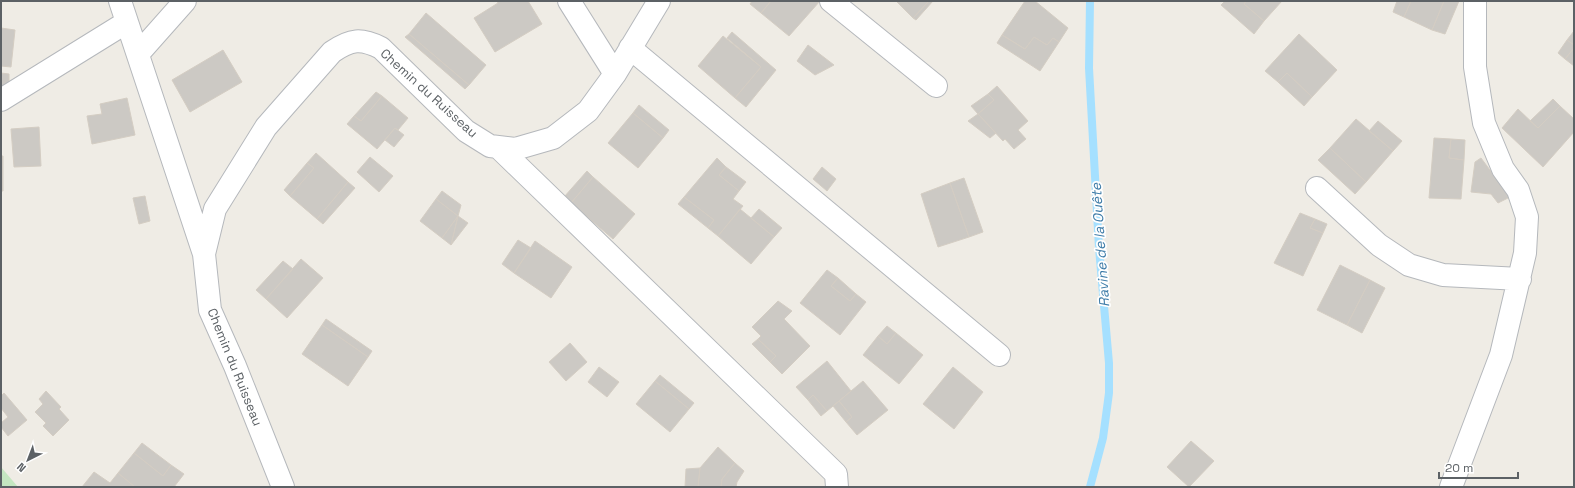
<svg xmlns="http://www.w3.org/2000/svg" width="1575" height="488" viewBox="0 0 1575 488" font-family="'Space Grotesk',sans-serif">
<rect width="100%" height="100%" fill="#efece5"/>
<path fill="#c5e6c1" d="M 1,467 L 18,487 L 1,487 Z"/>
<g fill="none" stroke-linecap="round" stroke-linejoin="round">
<path stroke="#a5e0ff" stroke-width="8" d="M 1090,487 L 1103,438 L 1109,393 L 1109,363 L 1099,248 L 1089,68 L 1090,1"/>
</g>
<path fill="#ccc9c4" stroke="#d4cdc3" d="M 497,1 L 528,1 L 542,24 L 495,52 L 474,18 L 498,3 Z
M 752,1 L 771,1 L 761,13 L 750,4 Z
M 771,1 L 820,1 L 789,36 L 761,13 Z
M 896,1 L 929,1 L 913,18 Z
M 929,1 L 933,1 L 916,20 L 913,18 Z
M 1025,1 L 1035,1 L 1068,28 L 1059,42 L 1053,38 L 1047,45 L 1034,37 L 1025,49 L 1002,35 Z
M 1225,1 L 1246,1 L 1244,4 L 1264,21 L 1254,34 L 1221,5 Z
M 1246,1 L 1282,1 L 1264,21 L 1244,4 Z
M 1397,1 L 1411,1 L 1404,17 L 1393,12 Z
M 1411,1 L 1444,1 L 1432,30 L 1404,17 Z
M 1444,1 L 1459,1 L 1445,34 L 1432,30 Z
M 426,13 L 486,65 L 469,85 L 409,34 Z
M 1,28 L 15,30 L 11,67 L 1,66 Z
M 1574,31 L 1574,45 L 1567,40 Z
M 732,32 L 776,70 L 746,107 L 735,98 L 761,67 L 727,38 Z
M 409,34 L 469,85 L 465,89 L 405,37 Z
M 1299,34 L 1337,70 L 1312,97 L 1287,73 L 1278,82 L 1265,71 Z
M 1002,35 L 1025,49 L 1034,37 L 1047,45 L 1053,38 L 1059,42 L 1040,71 L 997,43 Z
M 723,36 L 761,67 L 735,98 L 698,66 Z
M 1567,40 L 1574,45 L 1574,48 L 1565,59 L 1558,53 Z
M 808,45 L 834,65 L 815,75 L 797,61 Z
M 1574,48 L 1574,66 L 1565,59 Z
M 223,50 L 242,82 L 190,112 L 172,80 Z
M 1,73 L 9,74 L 9,91 L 1,90 Z
M 1287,73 L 1312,97 L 1304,106 L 1278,82 Z
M 997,86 L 1028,121 L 1018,130 L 1026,139 L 1014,149 L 1005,139 L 1003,141 L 978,114 L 994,100 L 988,94 Z
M 376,92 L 382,96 L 361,121 L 354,116 Z
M 988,94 L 994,100 L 978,114 L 971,106 Z
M 382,96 L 408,118 L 398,130 L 395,128 L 377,149 L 347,124 L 354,116 L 361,121 Z
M 127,98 L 135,135 L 92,144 L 87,116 L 102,114 L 100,104 Z
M 1553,99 L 1560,106 L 1538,128 L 1530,121 Z
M 639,105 L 669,130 L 663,138 L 633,113 Z
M 1560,106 L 1574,119 L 1574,132 L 1543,167 L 1502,128 L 1518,109 L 1538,128 Z
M 633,113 L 663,138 L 638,168 L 608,143 Z
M 978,114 L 996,133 L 990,138 L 968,121 Z
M 1356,119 L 1393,151 L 1366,182 L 1330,148 Z
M 1378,121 L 1402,141 L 1393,151 L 1369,131 Z
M 39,127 L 41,166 L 14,167 L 11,129 Z
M 395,128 L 404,135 L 394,147 L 385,140 Z
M 1434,138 L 1451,139 L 1449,158 L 1464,160 L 1461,199 L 1429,198 Z
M 1451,139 L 1465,140 L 1464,160 L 1449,158 Z
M 1330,148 L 1366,182 L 1355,194 L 1318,160 Z
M 316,153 L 348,182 L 317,219 L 290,196 L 314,168 L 307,163 Z
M 1,156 L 3,156 L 3,191 L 1,191 Z
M 370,157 L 393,176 L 379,192 L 357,172 Z
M 717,158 L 726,167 L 719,175 L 739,191 L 733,199 L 743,206 L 718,236 L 708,228 L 714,220 L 684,197 Z
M 1481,158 L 1510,197 L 1498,203 L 1491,194 L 1471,192 L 1475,162 Z
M 307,163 L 314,168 L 290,196 L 284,190 Z
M 726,167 L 746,182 L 739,191 L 719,175 Z
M 822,167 L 836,179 L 827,191 L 813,179 Z
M 587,171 L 593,177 L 571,203 L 564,197 Z
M 593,177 L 635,214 L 613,239 L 571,203 Z
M 964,178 L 983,232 L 969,237 L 950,183 Z
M 348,182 L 355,188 L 323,224 L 317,219 Z
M 950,183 L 969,237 L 938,247 L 921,194 Z
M 442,191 L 461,205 L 458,216 L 436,199 Z
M 145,196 L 150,221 L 139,224 L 133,198 Z
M 684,197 L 714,220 L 708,228 L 678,204 Z
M 436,199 L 458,216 L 442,238 L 420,221 Z
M 740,209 L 774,237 L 751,264 L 718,236 Z
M 759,209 L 782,228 L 774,237 L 751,218 Z
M 1300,213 L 1315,219 L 1310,228 L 1323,233 L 1303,276 L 1274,263 Z
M 458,216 L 451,245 L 442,238 Z
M 458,216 L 468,223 L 451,245 Z
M 1315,219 L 1327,224 L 1323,233 L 1310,228 Z
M 518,240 L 531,248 L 514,273 L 502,264 Z
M 535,241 L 572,267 L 551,298 L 514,273 Z
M 301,259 L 323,278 L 287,318 L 266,299 Z
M 283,261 L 293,269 L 266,299 L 256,290 Z
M 1340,265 L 1370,280 L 1347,325 L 1317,310 Z
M 827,270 L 838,278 L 831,286 L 850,301 L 856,294 L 866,302 L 840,335 L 800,303 Z
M 838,278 L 856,294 L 850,301 L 831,286 Z
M 1370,280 L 1385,288 L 1362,333 L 1347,325 Z
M 778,301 L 792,311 L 784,319 L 810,346 L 782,374 L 770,362 L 776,356 L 758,339 L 761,336 L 752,327 Z
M 326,319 L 372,351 L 368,357 L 322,325 Z
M 322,325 L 368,357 L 348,386 L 302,354 Z
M 887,326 L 896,333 L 887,344 L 878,336 Z
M 896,333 L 923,355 L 899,384 L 863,355 L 878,336 L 887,344 Z
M 758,339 L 776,356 L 770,362 L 752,344 Z
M 570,343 L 587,362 L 566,381 L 549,362 Z
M 827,361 L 851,391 L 827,411 L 813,395 L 808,400 L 796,387 Z
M 599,367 L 619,382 L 607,397 L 588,382 Z
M 953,367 L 983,392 L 954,429 L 923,404 Z
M 660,375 L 694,403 L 689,409 L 655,381 Z
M 655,381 L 689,409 L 670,432 L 636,404 Z
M 863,381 L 888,410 L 857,435 L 846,422 L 852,417 L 839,401 Z
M 46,391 L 61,407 L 59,409 L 69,420 L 53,436 L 43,426 L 46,423 L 35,412 L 43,404 L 39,399 Z
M 4,393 L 27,420 L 8,436 L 1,427 L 1,423 L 8,417 L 1,408 L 1,396 Z
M 813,395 L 827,411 L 821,416 L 808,400 Z
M 839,401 L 852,417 L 846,422 L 833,406 Z
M 1191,441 L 1214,461 L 1189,487 L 1167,467 Z
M 142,443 L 171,465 L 163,476 L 134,453 Z
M 718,447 L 735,463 L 722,479 L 721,487 L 698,487 L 700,468 Z
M 134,453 L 163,476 L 171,465 L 184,474 L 174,487 L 135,487 L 118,473 Z
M 735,463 L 744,471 L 737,482 L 736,487 L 721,487 L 722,479 Z
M 700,468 L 698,487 L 685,487 L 686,469 Z
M 94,472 L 110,483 L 118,473 L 135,487 L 82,487 Z"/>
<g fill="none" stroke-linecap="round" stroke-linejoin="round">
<g stroke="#b5b8bc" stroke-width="24">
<path id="street" d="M 120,1 L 204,254
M 569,1 L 615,74
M 831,1 L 936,86
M 630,48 L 999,355
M 138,54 L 185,1
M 1,100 L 127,22
M 498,147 L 836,474 L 837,487
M 1317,188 L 1379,245 L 1409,265 L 1443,275 L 1520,279
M 283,487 L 235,366 L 210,310 L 204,254 L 215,209 L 266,127 L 332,52 C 351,39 361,38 381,48 L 466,131 L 490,146 L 515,149 L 553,138 L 588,111 L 615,74 L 659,1
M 1451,487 L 1501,355 L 1525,253 L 1527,217 L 1518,190 L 1503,169 L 1484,123 L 1475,67 L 1475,1"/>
</g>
<use href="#street" stroke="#fff" stroke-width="22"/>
</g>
<g text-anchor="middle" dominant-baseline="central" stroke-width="3.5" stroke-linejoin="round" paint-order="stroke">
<g font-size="13" fill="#5c6165" stroke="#fff">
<text transform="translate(429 93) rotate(42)">Chemin du Ruisseau</text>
<text transform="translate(235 367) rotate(68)">Chemin du Ruisseau</text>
</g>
<g font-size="14" font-style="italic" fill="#3e7ca8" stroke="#fff">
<text transform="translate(1100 245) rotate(-94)">Ravine de la Ouête</text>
</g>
</g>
<rect width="1575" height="488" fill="none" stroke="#5c6165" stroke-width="4"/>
<g transform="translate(28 460) rotate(222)" stroke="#ffffff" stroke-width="3" paint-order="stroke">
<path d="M0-3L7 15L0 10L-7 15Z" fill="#5c6165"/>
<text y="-6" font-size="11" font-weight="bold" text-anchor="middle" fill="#5c6165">N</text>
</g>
<path d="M1439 472v6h79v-6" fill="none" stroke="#5c6165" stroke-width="2"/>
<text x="1445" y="472" font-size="12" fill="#5c6165" stroke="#ffffff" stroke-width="3" paint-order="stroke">20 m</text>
</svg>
